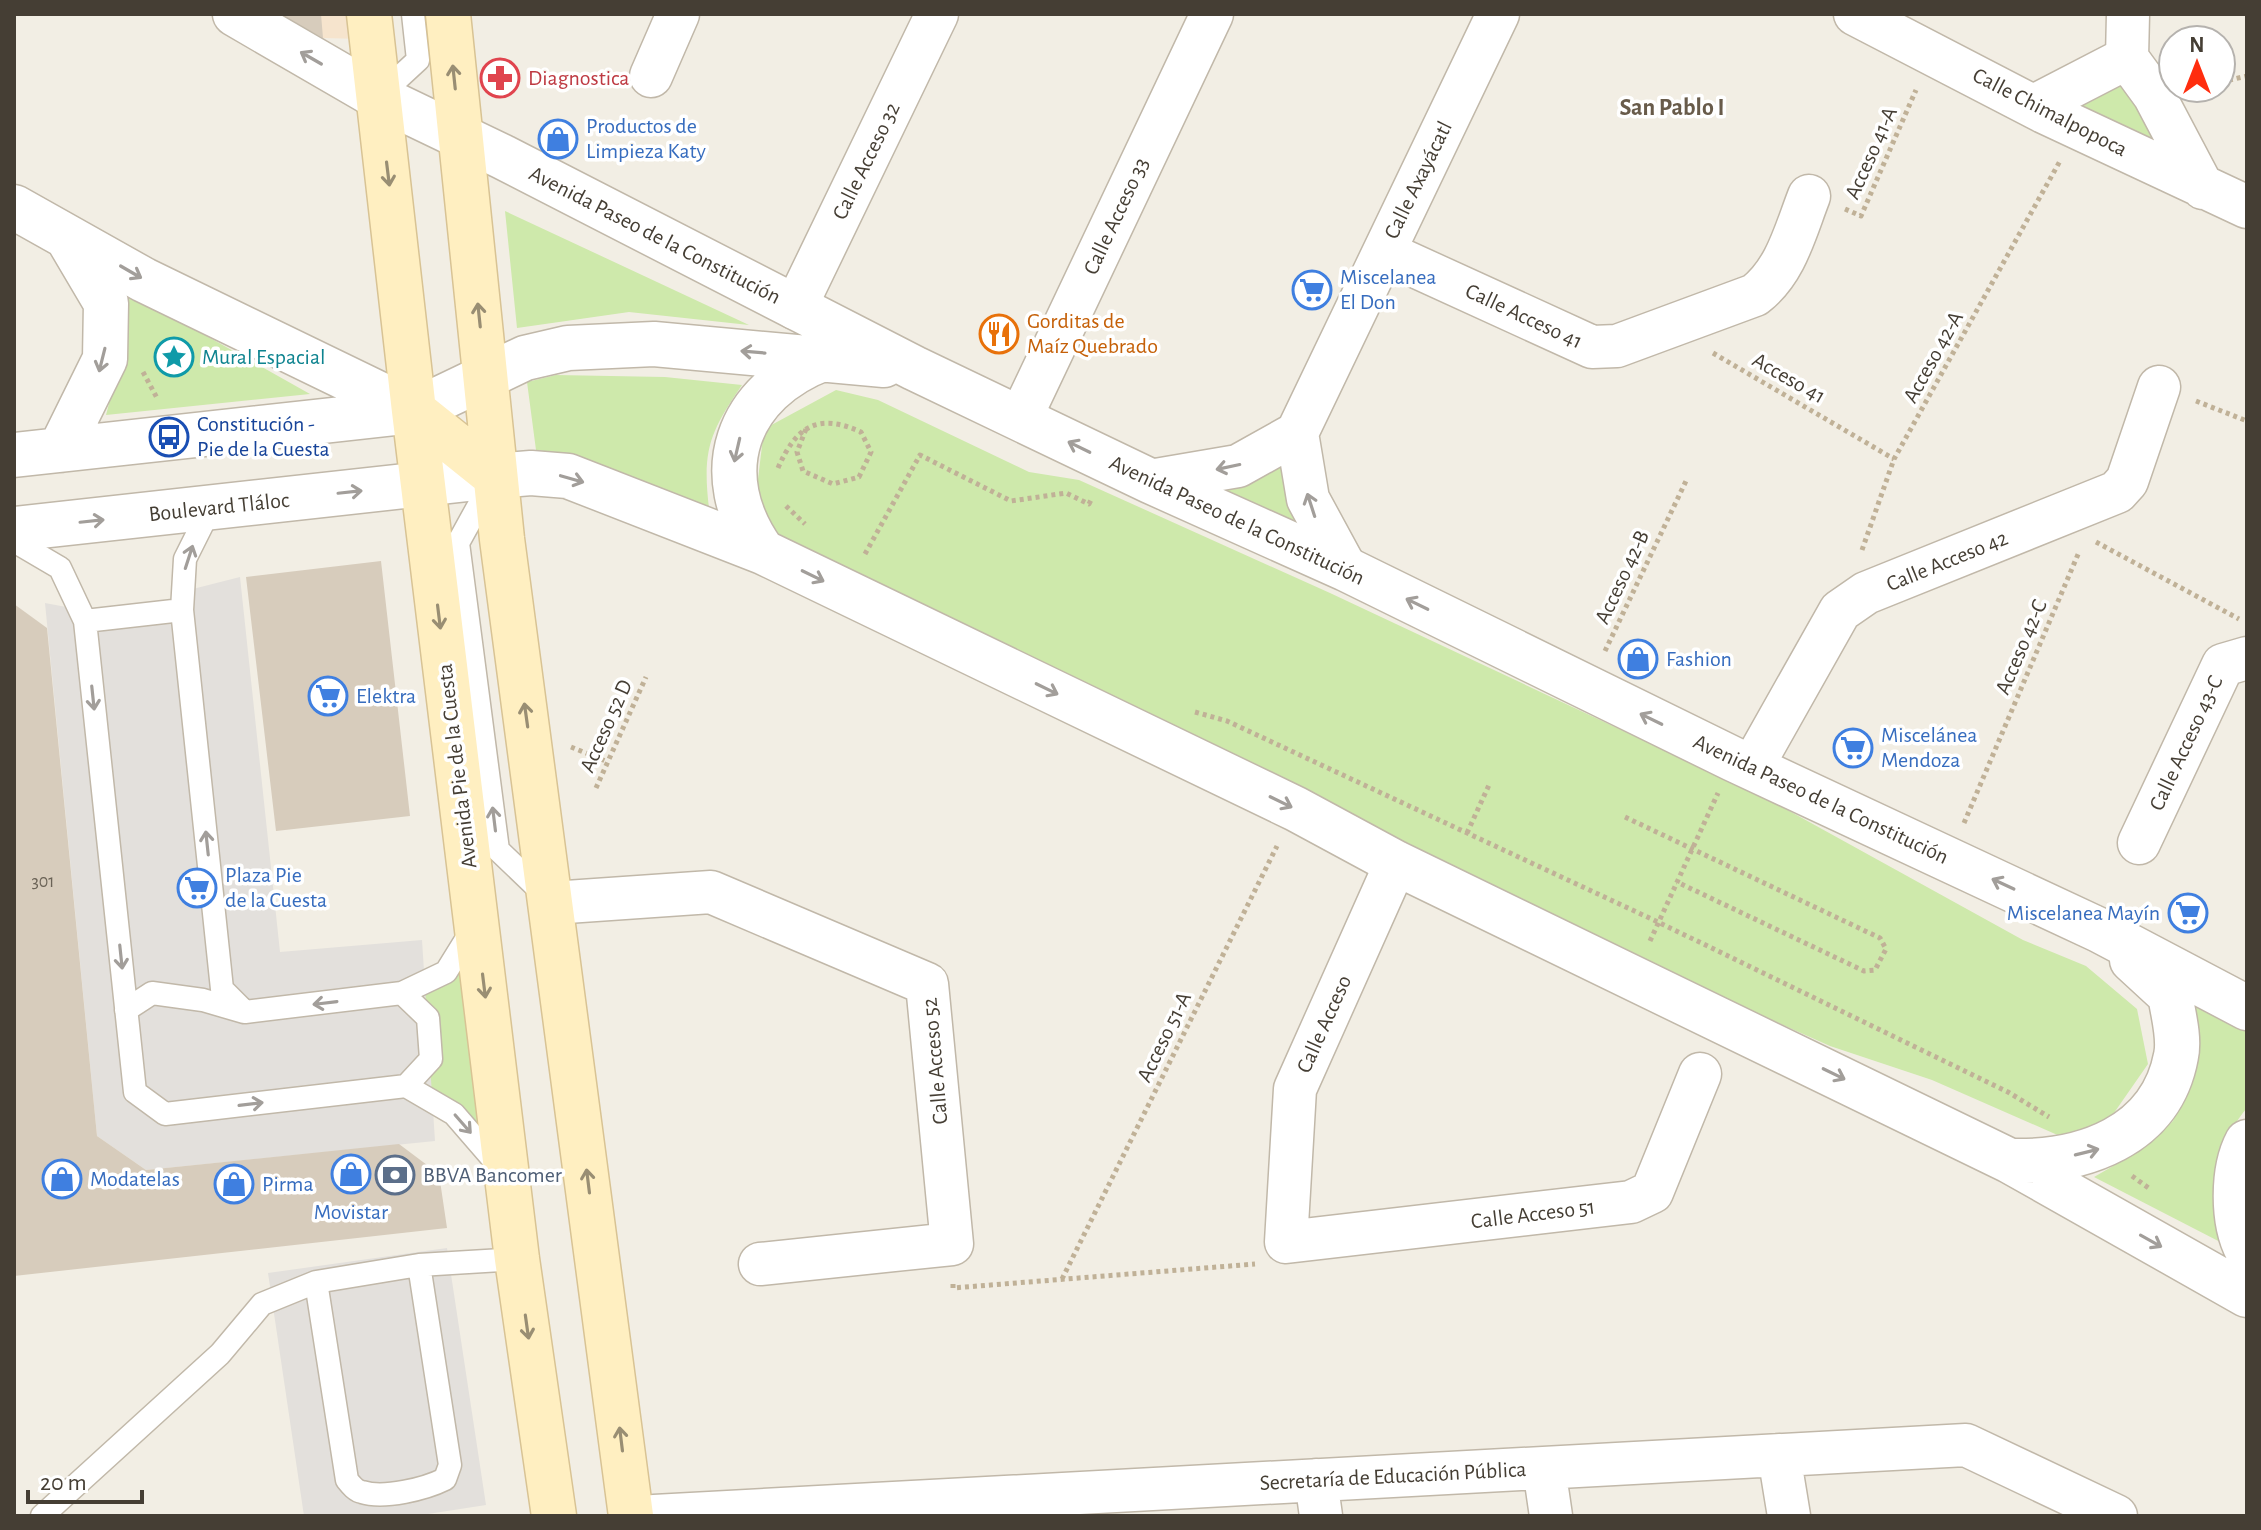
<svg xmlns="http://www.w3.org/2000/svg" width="2261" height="1530" viewBox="0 0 2261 1530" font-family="'Alegreya Sans',sans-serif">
<rect width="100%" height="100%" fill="#f2eee4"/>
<path fill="#f6e4cd" d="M 280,14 L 360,14 L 362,39 L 323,38 Z"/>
<path fill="#cee9ab" d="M 2127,61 L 2166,152 L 2048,103 Z
M 505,211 L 749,325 L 629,312 L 517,328 Z
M 123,289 L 310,394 L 106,415 L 129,327 Z
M 556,375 L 665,377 L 742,385 C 710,432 702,450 709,508 L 576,455 L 536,450 L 527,382 Z
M 836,390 L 878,400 L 1029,472 L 1079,480 L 1330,593 L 1762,796 L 2023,940 L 2086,966 L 2137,1009 L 2148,1064 L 2107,1123 L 2062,1137 L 1932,1080 L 1830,1046 L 1674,976 L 780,541 L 756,496 L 764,429 Z
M 1282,459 L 1303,530 L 1207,491 Z
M 476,923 L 507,1177 L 406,1086 L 402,993 L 446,972 Z
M 2188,1001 L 2247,1030 L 2247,1108 C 2209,1152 2221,1192 2226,1245 L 2094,1177 L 2134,1154 L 2173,1121 L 2196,1060 Z"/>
<path fill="#e3e0dc" d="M 240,577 L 280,952 L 422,940 L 435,1141 L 146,1170 L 97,1136 L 45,603 L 114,616 L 148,613 L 181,592 Z
M 447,1248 L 486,1505 L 415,1516 L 304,1516 L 268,1273 Z"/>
<path fill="#d7ccbc" d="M 280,14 L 321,14 L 323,38 Z
M 381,561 L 410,816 L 276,831 L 246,577 Z
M 14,604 L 47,628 L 97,1136 L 146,1170 L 399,1144 L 439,1174 L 447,1228 L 14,1276 Z"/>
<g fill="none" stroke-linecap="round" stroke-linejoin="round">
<g stroke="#c1b8a9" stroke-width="25">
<path id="service" d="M 378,97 L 418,60 L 413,14
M 490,485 L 458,543 L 498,850 L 546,896
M 211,507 L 185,559 L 182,610 L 222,989 L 245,1012 L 402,993 L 446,972 L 472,930
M 14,541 L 60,568 L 85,621 L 135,1092 L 165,1114 L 406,1086 L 454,1114 L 499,1166
M 85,621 L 182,610
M 402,993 L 428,1018 L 431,1059 L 406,1086
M 126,1010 L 152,993 L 203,1000 L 244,1012
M 419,1265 L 450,1465 L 445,1479 C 425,1489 384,1499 362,1492 C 356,1491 351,1485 347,1480 L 316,1282 L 419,1265 L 517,1259
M 42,1516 L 220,1354 L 262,1304 L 316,1282"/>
</g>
<g stroke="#c1b8a9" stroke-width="45">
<path id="minor" d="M 1855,14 L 2044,112 L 2247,207
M 2128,14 L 2127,58 L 2154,95 L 2203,188
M 651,76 L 678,14
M 2034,106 L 2127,58
M 1384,252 L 1592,347 L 1617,346 L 1755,295 C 1786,271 1795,232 1809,196
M 795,308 L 937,14
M 1020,419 L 1212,14
M 1297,433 L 1308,499 L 1346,569
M 1150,481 L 1238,466 L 1297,433 L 1498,14
M 1752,767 L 1840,611 L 1866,593 L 2117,492 L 2127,481 L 2159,387
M 2139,843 L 2223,665 L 2247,658
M 1396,863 L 1295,1089 L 1286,1242 L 1631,1202 L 1652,1192 L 1700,1074
M 552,903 L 711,892 L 927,984 L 952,1244 L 760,1264
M 1779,1455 L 1789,1516
M 1544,1468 L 1551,1516
M 1316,1480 L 1321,1516
M 654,1516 L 1966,1445 L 2116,1516"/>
</g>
<g stroke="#c1b8a9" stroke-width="47">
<path id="tertiary" d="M 235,14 L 378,97 L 503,157 L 914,368 L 1150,481 L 1346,569 L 1733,759 L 2099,930 L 2247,1008
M 14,207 L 144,280 L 414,411
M 60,450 L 105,359 L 106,303 L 67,237
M 14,455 L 414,411 L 525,358 L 568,348 L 654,344 L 884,365
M 14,529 L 495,476 L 531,473 L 568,476 L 763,552 L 1296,809 L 1396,863 L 2010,1161 L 2247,1295
M 763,552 C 707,474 736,391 825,358
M 2247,1142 C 2232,1170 2232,1222 2247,1250
M 2010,1161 C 2082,1163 2161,1137 2176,1056 C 2180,1038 2173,1013 2170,995 L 2132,960"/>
</g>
<g stroke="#d8c394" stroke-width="47">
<path id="secondary" d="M 369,14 L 414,411 L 517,1259 L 554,1516
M 448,14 L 502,539 L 631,1516
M 414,411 L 495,476"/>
</g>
<path stroke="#c0b197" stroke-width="5" stroke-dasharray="4 4" stroke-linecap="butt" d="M 2221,82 L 2247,76
M 1845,209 L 1861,216 L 1916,90
M 1713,353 L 1894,459
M 143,372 L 157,398
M 2196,401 L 2247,421
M 778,468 C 796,427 817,412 861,432 L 871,452 L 859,477 L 833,484 L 803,471 L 797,452 L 806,429
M 786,506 L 805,524
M 2096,542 L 2239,619
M 1862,550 L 1894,459 L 2060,161
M 865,554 L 920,455 L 1011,501 L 1066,493 L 1089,504 L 1092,498
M 1605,651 L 1686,481
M 1195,712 L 1227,721 L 1658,922 L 2008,1092 L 2049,1117
M 571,747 L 608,762
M 596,788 L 646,677
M 1625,817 L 1880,938 L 1886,949 L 1875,970 L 1864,971 L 1677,882
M 1964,823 L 2079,552
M 1467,833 L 1489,785
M 1650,941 L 1718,793
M 2132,1176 L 2150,1189
M 1062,1279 L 1277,846
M 953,1284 L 953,1288 L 1255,1264"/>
<use href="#service" stroke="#fff" stroke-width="22"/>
<use href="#minor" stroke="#fff" stroke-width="42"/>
<use href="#tertiary" stroke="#fff" stroke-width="44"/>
<use href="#secondary" stroke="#ffefc1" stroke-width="44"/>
</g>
<defs><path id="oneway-shaft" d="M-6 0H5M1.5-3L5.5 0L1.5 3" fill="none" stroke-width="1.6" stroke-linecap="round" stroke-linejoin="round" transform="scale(2)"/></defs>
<g stroke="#a29e9a">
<use href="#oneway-shaft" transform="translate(311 58) rotate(-150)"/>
<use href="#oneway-shaft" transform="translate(131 272) rotate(30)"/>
<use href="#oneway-shaft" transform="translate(753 352) rotate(-175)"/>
<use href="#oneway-shaft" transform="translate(102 360) rotate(104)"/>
<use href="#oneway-shaft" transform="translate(1079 447) rotate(-154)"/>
<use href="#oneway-shaft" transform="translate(737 450) rotate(103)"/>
<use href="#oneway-shaft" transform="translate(1228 467) rotate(168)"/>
<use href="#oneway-shaft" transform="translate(572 479) rotate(16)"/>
<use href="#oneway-shaft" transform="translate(350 492) rotate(-6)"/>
<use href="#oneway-shaft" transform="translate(1311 505) rotate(-108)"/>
<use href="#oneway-shaft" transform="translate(92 521) rotate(-6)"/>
<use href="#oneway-shaft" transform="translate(189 557) rotate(-72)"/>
<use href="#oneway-shaft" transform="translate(813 576) rotate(26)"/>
<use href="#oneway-shaft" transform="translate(1417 604) rotate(-154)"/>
<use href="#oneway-shaft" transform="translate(1047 689) rotate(26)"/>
<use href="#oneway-shaft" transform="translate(93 698) rotate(84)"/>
<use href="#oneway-shaft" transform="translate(1651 719) rotate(-154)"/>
<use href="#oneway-shaft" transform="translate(1281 802) rotate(26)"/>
<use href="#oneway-shaft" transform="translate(494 819) rotate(-97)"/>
<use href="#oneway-shaft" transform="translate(207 843) rotate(-96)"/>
<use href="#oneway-shaft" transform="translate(2003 884) rotate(-155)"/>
<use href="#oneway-shaft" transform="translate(121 957) rotate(84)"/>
<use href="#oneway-shaft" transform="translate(325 1003) rotate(173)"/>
<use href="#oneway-shaft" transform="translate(1834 1074) rotate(26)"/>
<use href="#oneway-shaft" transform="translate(251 1104) rotate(-7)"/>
<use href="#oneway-shaft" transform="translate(463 1124) rotate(49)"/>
<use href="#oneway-shaft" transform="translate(2087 1152) rotate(-14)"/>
<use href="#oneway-shaft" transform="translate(2151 1241) rotate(29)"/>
</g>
<g stroke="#998e73">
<use href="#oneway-shaft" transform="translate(454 77) rotate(-96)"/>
<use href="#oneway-shaft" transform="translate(388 174) rotate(83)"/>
<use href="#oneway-shaft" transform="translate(479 315) rotate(-96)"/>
<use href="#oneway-shaft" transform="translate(439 617) rotate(83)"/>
<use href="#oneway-shaft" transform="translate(526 715) rotate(-98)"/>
<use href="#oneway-shaft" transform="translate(484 986) rotate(83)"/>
<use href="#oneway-shaft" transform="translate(588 1181) rotate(-97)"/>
<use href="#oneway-shaft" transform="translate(527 1327) rotate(82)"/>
<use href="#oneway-shaft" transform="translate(621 1439) rotate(-97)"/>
</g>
<defs>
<g id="pharmacy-ring" transform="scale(2)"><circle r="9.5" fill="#fff" stroke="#e0444e" stroke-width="1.5"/><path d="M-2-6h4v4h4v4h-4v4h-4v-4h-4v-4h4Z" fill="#e0444e"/></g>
<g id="shop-ring" transform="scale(2)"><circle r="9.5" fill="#fff" stroke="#3f7fe0" stroke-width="1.5"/><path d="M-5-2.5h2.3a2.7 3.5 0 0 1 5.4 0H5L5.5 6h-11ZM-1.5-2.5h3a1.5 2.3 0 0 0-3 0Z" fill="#3f7fe0"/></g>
<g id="supermarket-ring" transform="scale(2)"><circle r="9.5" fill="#fff" stroke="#3f7fe0" stroke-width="1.5"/><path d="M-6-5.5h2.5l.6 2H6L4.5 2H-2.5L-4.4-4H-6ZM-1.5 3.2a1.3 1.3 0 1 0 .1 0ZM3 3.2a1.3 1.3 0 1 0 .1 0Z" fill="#3f7fe0"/></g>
<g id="restaurant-ring" transform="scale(2)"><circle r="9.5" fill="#fff" stroke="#e8710a" stroke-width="1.5"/><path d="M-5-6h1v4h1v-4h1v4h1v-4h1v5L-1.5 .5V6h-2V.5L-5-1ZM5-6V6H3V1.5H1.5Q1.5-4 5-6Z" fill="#e8710a"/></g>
<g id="sight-ring" transform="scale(2)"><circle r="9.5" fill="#fff" stroke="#0f9aa8" stroke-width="1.5"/><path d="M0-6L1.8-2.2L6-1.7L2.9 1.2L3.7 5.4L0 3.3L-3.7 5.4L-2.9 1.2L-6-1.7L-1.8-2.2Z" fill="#0f9aa8"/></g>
<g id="bus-ring" transform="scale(2)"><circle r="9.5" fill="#fff" stroke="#1a4fb4" stroke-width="1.5"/><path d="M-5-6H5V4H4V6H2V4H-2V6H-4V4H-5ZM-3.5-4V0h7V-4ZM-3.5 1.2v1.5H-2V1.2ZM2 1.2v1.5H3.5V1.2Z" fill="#1a4fb4"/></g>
<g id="bank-ring" transform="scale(2)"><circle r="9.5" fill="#fff" stroke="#5c6f8a" stroke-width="1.5"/><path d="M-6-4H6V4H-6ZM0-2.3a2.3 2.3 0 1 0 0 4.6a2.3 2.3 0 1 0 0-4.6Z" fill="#5c6f8a"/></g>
</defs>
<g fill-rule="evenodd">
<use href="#pharmacy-ring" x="500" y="78"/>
<use href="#shop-ring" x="558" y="139"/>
<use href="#supermarket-ring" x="1312" y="290"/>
<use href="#restaurant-ring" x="999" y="334"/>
<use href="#sight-ring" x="174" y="357"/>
<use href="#bus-ring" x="169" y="437"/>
<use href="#shop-ring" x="1638" y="659"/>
<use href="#supermarket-ring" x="328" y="696"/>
<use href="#supermarket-ring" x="1853" y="748"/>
<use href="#supermarket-ring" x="197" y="888"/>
<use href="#supermarket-ring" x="2188" y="913"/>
<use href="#shop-ring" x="351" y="1174"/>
<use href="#bank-ring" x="395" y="1175"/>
<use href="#shop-ring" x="62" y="1179"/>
<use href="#shop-ring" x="234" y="1184"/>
</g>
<g text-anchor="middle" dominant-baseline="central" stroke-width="7" stroke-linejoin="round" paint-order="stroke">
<g font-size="18" fill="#6a6256">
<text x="43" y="882">301</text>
</g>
<g font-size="22" fill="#be3a42" stroke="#fff" text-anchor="start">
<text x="528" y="78">Diagnostica</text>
</g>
<g font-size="22" fill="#453e34" stroke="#fff">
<text transform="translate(2050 112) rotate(27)">Calle Chimalpopoca</text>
<text transform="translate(1871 153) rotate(-66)">Acceso 41-A</text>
<text transform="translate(866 161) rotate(-64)">Calle Acceso 32</text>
<text transform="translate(1418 180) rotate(-64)">Calle Axayácatl</text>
<text transform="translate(1116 216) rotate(-65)">Calle Acceso 33</text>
<text transform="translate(655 235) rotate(27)">Avenida Paseo de la Constitución</text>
<text transform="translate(1524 316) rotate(25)">Calle Acceso 41</text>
<text transform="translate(1933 357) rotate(-61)">Acceso 42-A</text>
<text transform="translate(1789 378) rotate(30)">Acceso 41</text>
<text transform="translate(219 507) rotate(-6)">Boulevard Tláloc</text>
<text transform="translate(1237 520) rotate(25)">Avenida Paseo de la Constitución</text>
<text transform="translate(1947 561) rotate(-22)">Calle Acceso 42</text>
<text transform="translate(1622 577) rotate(-65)">Acceso 42-B</text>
<text transform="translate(2021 647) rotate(-67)">Acceso 42-C</text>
<text transform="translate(606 726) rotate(-66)">Acceso 52 D</text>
<text transform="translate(2186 743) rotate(-65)">Calle Acceso 43-C</text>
<text transform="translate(457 766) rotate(-97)">Avenida Pie de la Cuesta</text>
<text transform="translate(1821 799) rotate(25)">Avenida Paseo de la Constitución</text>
<text transform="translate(1324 1024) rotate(-66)">Calle Acceso</text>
<text transform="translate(1164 1037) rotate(-64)">Acceso 51-A</text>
<text transform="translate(935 1061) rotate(-95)">Calle Acceso 52</text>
<text transform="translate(1533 1214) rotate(-7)">Calle Acceso 51</text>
<text transform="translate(1393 1476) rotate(-3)">Secretaría de Educación Pública</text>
</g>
<g font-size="22" fill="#366cbe" stroke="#fff" text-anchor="start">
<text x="586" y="126">Productos de<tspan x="586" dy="25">Limpieza Katy</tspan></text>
<text x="1340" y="277">Miscelanea<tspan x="1340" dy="25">El Don</tspan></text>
<text x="1666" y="659">Fashion</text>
<text x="356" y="696">Elektra</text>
<text x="1881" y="735">Miscelánea<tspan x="1881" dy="25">Mendoza</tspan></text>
<text x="225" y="875">Plaza Pie<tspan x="225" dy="25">de la Cuesta</tspan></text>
<text x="2160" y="913" text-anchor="end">Miscelanea Mayín</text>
<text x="90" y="1179">Modatelas</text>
<text x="262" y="1184">Pirma</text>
<text x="351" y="1212" text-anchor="middle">Movistar</text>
</g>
<g font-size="22" fill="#c56008" stroke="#fff" text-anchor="start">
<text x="1027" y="321">Gorditas de<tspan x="1027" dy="25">Maíz Quebrado</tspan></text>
</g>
<g font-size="22" fill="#0d838f" stroke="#fff" text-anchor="start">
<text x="202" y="357">Mural Espacial</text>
</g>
<g font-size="22" fill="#164399" stroke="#fff" text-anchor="start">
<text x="197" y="424">Constitución -<tspan x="197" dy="25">Pie de la Cuesta</tspan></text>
</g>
<g font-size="22" fill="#4e5e75" stroke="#fff" text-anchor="start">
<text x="423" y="1175">BBVA Bancomer</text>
</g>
<g font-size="24" font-weight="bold" fill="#685b4a" stroke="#fff">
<text x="1672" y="108">San Pablo I</text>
</g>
</g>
<rect width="2261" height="1530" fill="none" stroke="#453e34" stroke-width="32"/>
<g transform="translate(2197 64)"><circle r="38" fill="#ffffff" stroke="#b5b2ae" stroke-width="2"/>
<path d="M0-6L14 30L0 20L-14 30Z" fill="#ff2d0e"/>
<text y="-12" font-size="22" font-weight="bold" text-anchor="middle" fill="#453e34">N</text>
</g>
<path d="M28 1490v12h114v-12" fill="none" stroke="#453e34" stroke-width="4"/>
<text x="40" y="1490" font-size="24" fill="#453e34" stroke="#ffffff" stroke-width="6" paint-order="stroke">20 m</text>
</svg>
